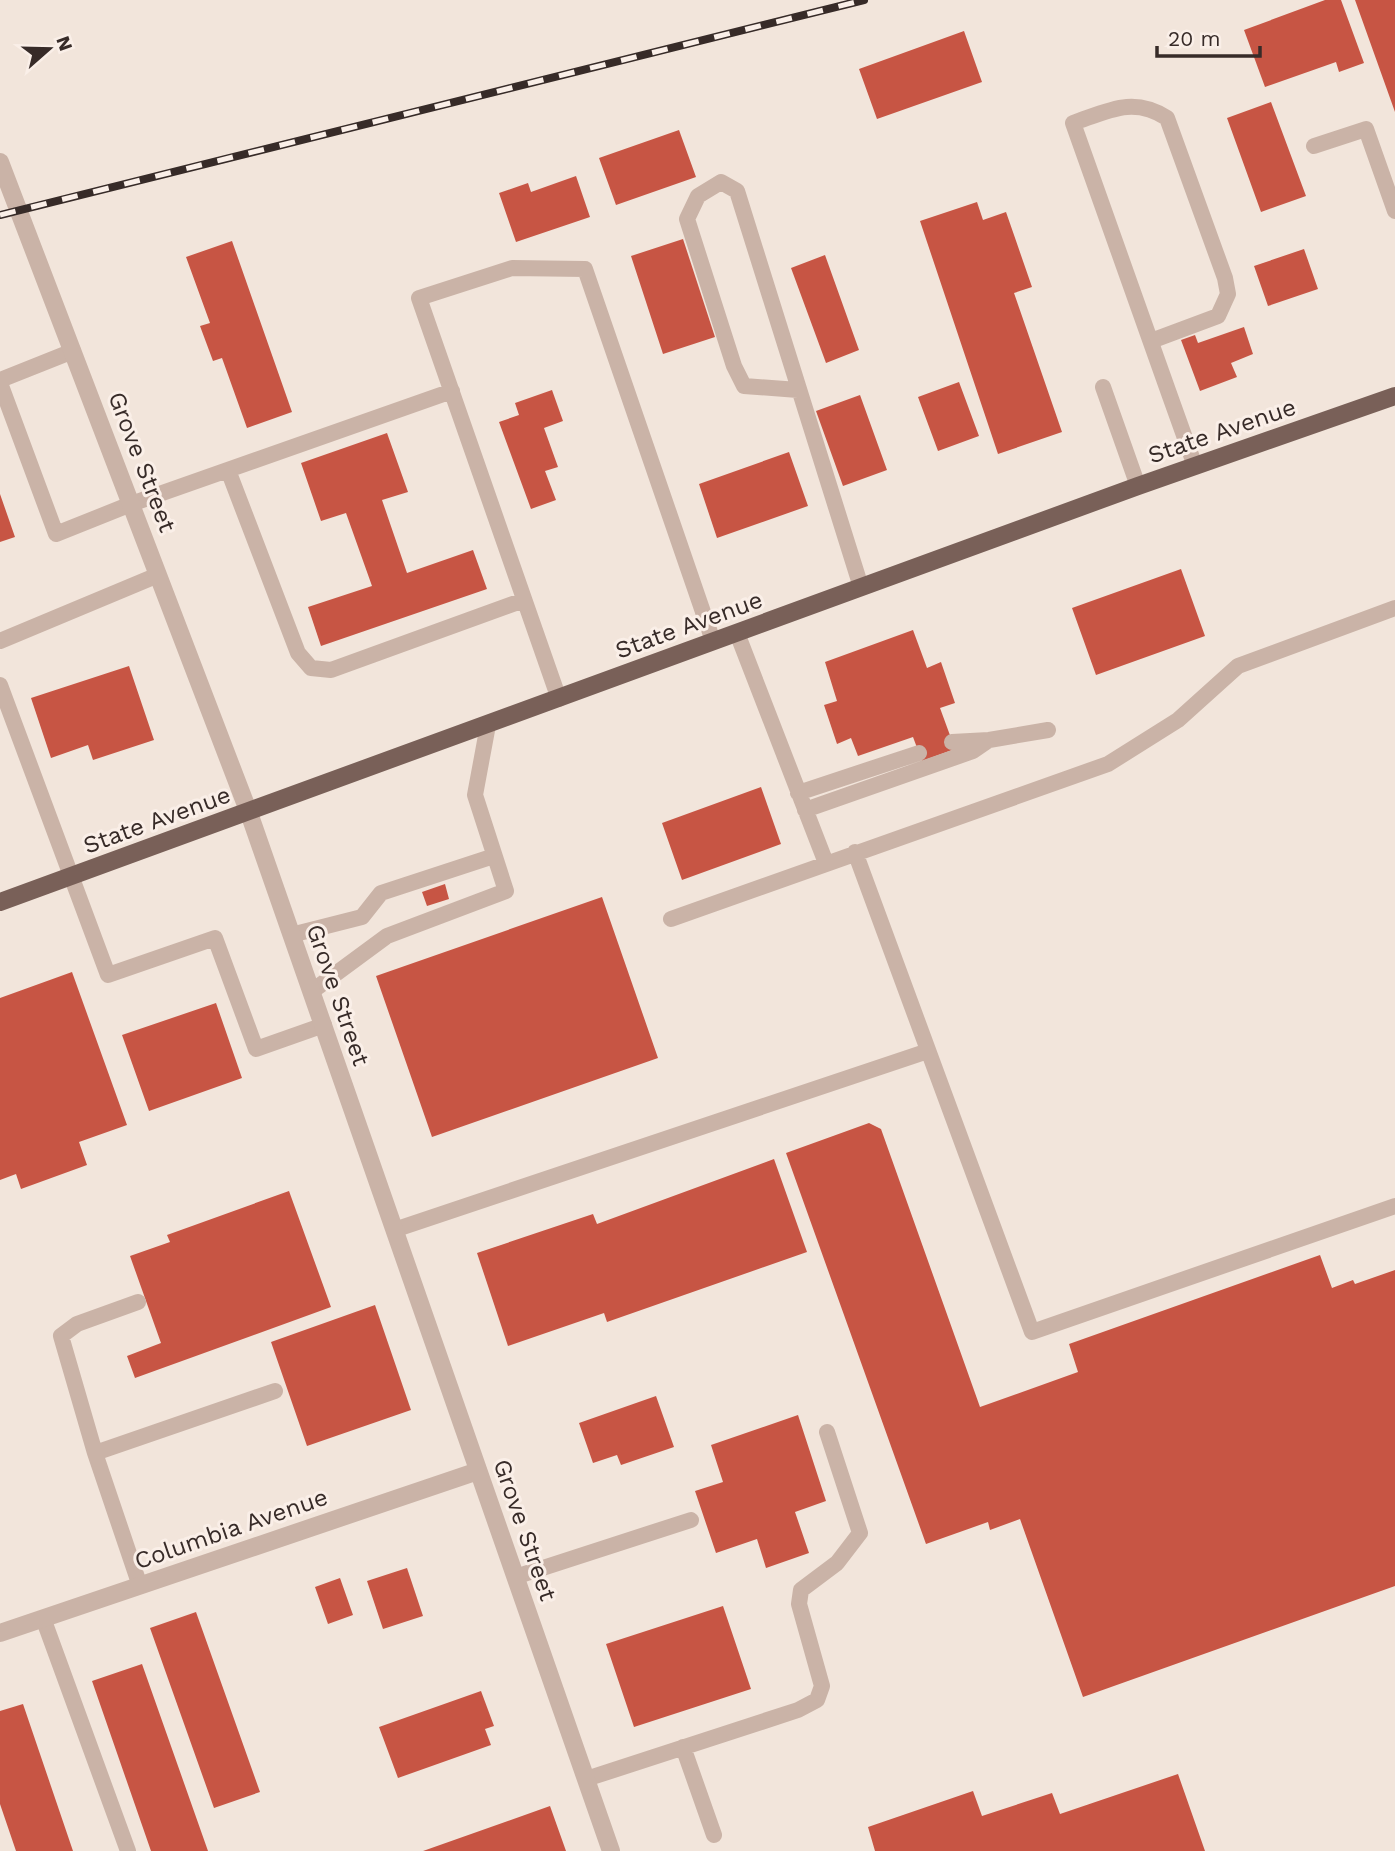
<svg xmlns="http://www.w3.org/2000/svg" width="1395" height="1851" viewBox="0 0 1395 1851" font-family="'Work Sans',sans-serif">
<rect width="100%" height="100%" fill="#f2e5db"/>
<path fill="#c75544" d="M 1325,0 L 1341,0 L 1364,63 L 1339,72 L 1336,62 L 1265,87 L 1244,30 Z
M 1355,0 L 1395,0 L 1395,112 Z
M 964,31 L 982,82 L 877,119 L 859,69 Z
M 1271,102 L 1306,196 L 1261,212 L 1227,118 Z
M 679,130 L 696,177 L 616,205 L 599,158 Z
M 576,176 L 590,217 L 516,242 L 499,193 L 528,183 L 531,192 Z
M 977,202 L 983,220 L 1006,212 L 1032,287 L 1014,293 L 1062,432 L 998,454 L 920,221 Z
M 683,239 L 715,337 L 663,354 L 631,256 Z
M 232,241 L 292,412 L 247,428 L 222,358 L 213,361 L 200,326 L 210,323 L 186,257 Z
M 1304,249 L 1318,289 L 1268,306 L 1254,266 Z
M 825,255 L 859,350 L 826,363 L 791,268 Z
M 1244,327 L 1253,354 L 1231,363 L 1237,377 L 1200,391 L 1181,340 L 1195,335 L 1198,343 Z
M 959,382 L 979,436 L 938,451 L 918,397 Z
M 552,390 L 563,421 L 544,428 L 558,467 L 545,471 L 556,500 L 531,509 L 499,422 L 519,415 L 515,403 Z
M 860,395 L 887,470 L 843,486 L 816,411 Z
M 387,433 L 408,492 L 382,500 L 407,573 L 473,550 L 487,589 L 321,646 L 308,607 L 372,586 L 346,513 L 321,521 L 301,463 Z
M 789,452 L 808,506 L 717,538 L 699,484 Z
M 0,494 L 15,537 L 0,542 Z
M 1181,569 L 1205,636 L 1096,675 L 1072,608 Z
M 913,630 L 927,668 L 941,662 L 955,703 L 940,708 L 955,749 L 922,761 L 913,737 L 858,756 L 851,738 L 837,744 L 824,705 L 837,701 L 825,662 Z
M 129,666 L 154,740 L 93,760 L 88,745 L 51,758 L 31,698 Z
M 761,787 L 781,844 L 682,880 L 662,823 Z
M 445,884 L 449,899 L 427,906 L 422,892 Z
M 602,897 L 658,1058 L 432,1137 L 376,976 Z
M 72,972 L 127,1125 L 79,1142 L 87,1165 L 21,1189 L 16,1174 L 0,1180 L 0,998 Z
M 216,1003 L 242,1078 L 149,1111 L 122,1035 Z
M 869,1123 L 881,1129 L 980,1407 L 1078,1372 L 1069,1344 L 1320,1255 L 1332,1288 L 1353,1280 L 1355,1284 L 1395,1270 L 1395,1586 L 1083,1697 L 1020,1519 L 990,1530 L 988,1522 L 926,1544 L 786,1153 Z
M 774,1159 L 807,1252 L 607,1322 L 604,1313 L 508,1346 L 477,1253 L 593,1214 L 597,1224 Z
M 289,1191 L 331,1307 L 135,1378 L 127,1356 L 161,1343 L 130,1256 L 170,1242 L 167,1235 Z
M 375,1305 L 411,1410 L 307,1446 L 271,1342 Z
M 656,1396 L 674,1447 L 621,1465 L 617,1455 L 593,1463 L 579,1423 Z
M 798,1415 L 826,1501 L 795,1512 L 809,1553 L 766,1568 L 757,1539 L 716,1553 L 695,1491 L 723,1482 L 711,1445 Z
M 407,1568 L 423,1616 L 383,1629 L 367,1581 Z
M 340,1578 L 353,1615 L 328,1624 L 315,1587 Z
M 723,1606 L 751,1689 L 634,1727 L 606,1644 Z
M 196,1612 L 260,1792 L 214,1808 L 150,1628 Z
M 142,1664 L 208,1851 L 151,1851 L 92,1681 Z
M 481,1691 L 494,1726 L 485,1729 L 491,1745 L 398,1778 L 379,1727 Z
M 23,1704 L 73,1851 L 16,1851 L 0,1804 L 0,1711 Z
M 1178,1774 L 1205,1851 L 875,1851 L 868,1827 L 973,1791 L 982,1816 L 1052,1793 L 1060,1814 Z
M 550,1806 L 566,1851 L 423,1851 Z"/>
<g fill="none" stroke-linecap="round" stroke-linejoin="round">
<path stroke="#cab3a7" stroke-width="16" d="M 1314,146 L 1366,129 L 1395,211
M 1151,341 L 1218,316 L 1228,294 L 1225,278 L 1167,118 C 1133,96 1108,111 1073,123 C 1114,238 1154,352 1195,466
M 0,380 L 73,351
M 0,383 L 56,534 L 131,504 L 452,391
M 1103,387 L 1138,486
M 798,390 L 744,386 L 734,366 L 687,219 L 698,196 L 721,182 L 737,191 L 861,587
M 228,470 L 298,653 L 311,668 L 331,670 L 524,600
M 737,633 L 826,863
M 0,641 L 158,575
M 0,685 L 108,975 L 215,938 L 256,1049 L 324,1025
M 559,699 L 419,298 L 512,268 L 585,269 L 713,641
M 952,742 L 989,740 L 1048,730
M 798,793 L 919,753
M 805,810 L 973,751 L 989,740
M 855,852 L 1032,1332 L 1395,1206
M 671,919 L 1108,764 L 1178,720 L 1238,666 L 1395,608
M 291,935 L 362,917 L 381,893 L 494,856
M 311,992 L 387,936 L 506,891 L 475,795 L 488,725
M 394,1230 L 928,1051
M 95,1453 L 61,1336 L 77,1324 L 138,1302
M 515,1577 L 691,1520
M 140,1586 L 95,1453 L 275,1391
M 43,1618 L 128,1851
M 683,1747 L 714,1835
M 586,1779 L 798,1710 L 817,1700 L 822,1686 L 799,1604 L 801,1590 L 837,1563 L 860,1533 L 827,1432"/>
<path stroke="#cab3a7" stroke-width="18" d="M 0,1633 L 478,1471"/>
<path stroke="#cab3a7" stroke-width="18" d="M 0,162 L 249,813 L 611,1851"/>
<path stroke="#796058" stroke-width="18" d="M 0,902 L 1138,486 L 1395,396"/>
<g stroke="#372b28" stroke-width="8">
<path id="rail" d="M 0,215 L 864,0"/>
</g>
<use href="#rail" stroke="#faefe8" stroke-width="5" stroke-dasharray="16" stroke-linecap="butt"/>
</g>
<g text-anchor="middle" dominant-baseline="central" stroke-width="6" stroke-linejoin="round" paint-order="stroke">
<g font-size="24" fill="#372b28" stroke="#faefe8">
<text transform="translate(1222 431) rotate(-19)">State Avenue</text>
<text transform="translate(142 462) rotate(69)">Grove Street</text>
<text transform="translate(689 625) rotate(-20)">State Avenue</text>
<text transform="translate(157 820) rotate(-20)">State Avenue</text>
<text transform="translate(338 995) rotate(71)">Grove Street</text>
<text transform="translate(231 1529) rotate(-19)">Columbia Avenue</text>
<text transform="translate(525 1530) rotate(71)">Grove Street</text>
</g>
</g>
<g transform="translate(49 49) rotate(70)" stroke="#faefe8" stroke-width="5" paint-order="stroke">
<path d="M0-5L12 26L0 18L-12 26Z" fill="#372b28"/>
<text y="-10" font-size="19" font-weight="bold" text-anchor="middle" fill="#372b28">N</text>
</g>
<path d="M1157 46v10h103v-10" fill="none" stroke="#372b28" stroke-width="3.5"/>
<text x="1168" y="46" font-size="21" fill="#372b28" stroke="#faefe8" stroke-width="5" paint-order="stroke">20 m</text>
</svg>
